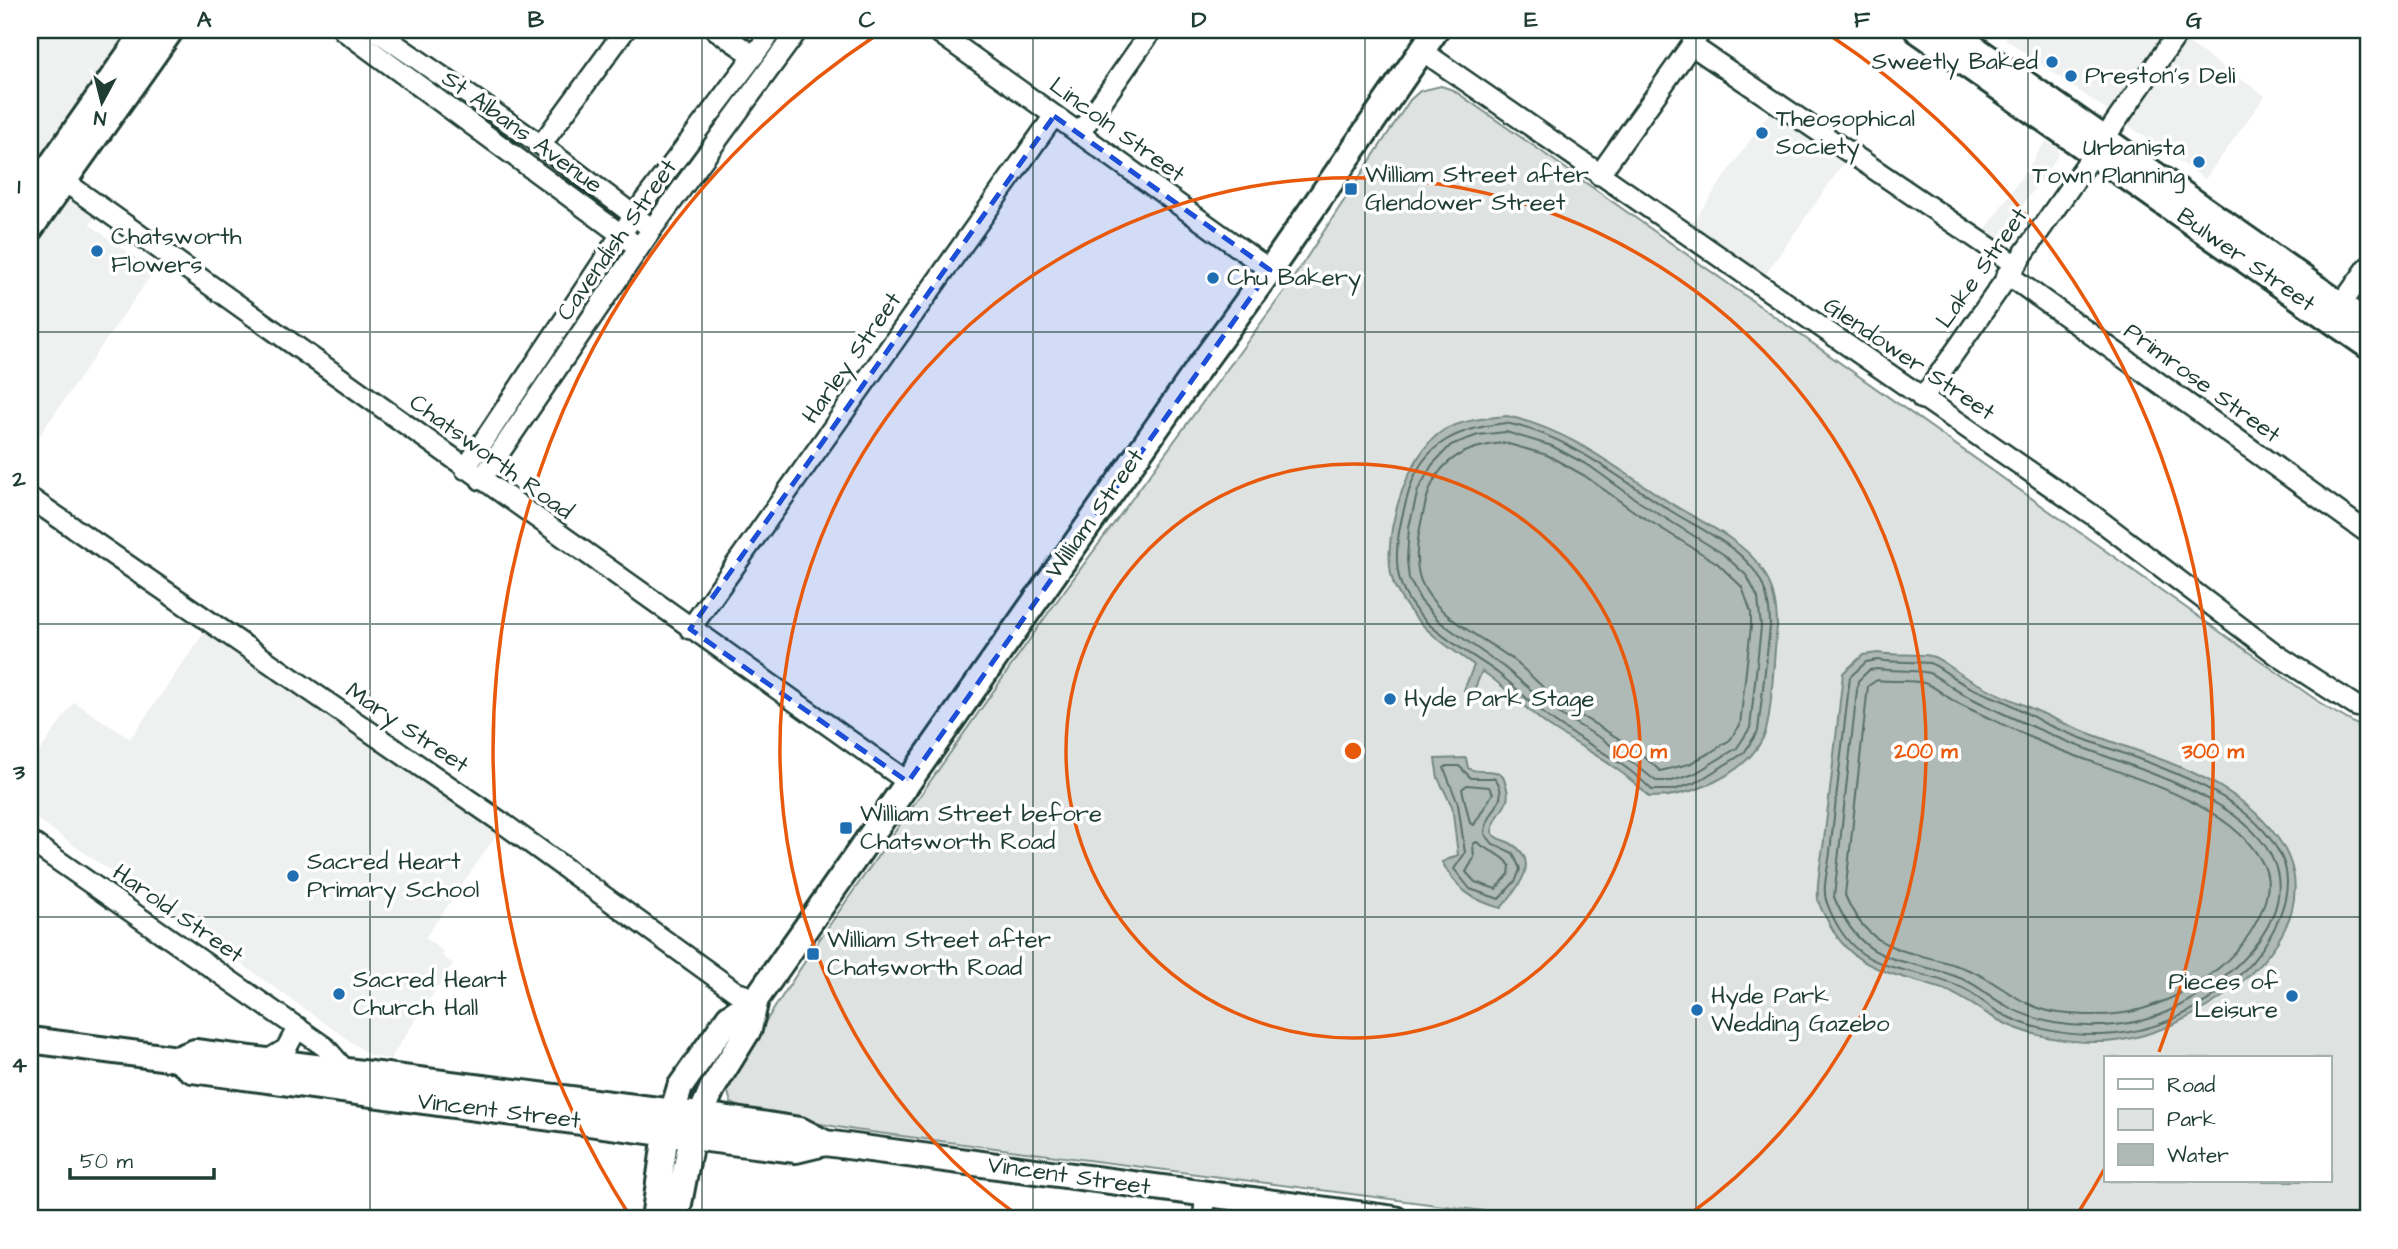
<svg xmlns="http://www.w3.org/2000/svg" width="2398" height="1249" viewBox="0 0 2398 1249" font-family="'Architects Daughter',sans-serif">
<rect width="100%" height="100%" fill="#fff"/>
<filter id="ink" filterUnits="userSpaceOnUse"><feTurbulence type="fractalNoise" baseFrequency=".0143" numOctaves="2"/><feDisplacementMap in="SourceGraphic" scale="14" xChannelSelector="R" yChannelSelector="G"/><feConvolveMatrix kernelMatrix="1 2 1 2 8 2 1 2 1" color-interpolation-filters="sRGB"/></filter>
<g filter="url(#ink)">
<path fill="#eef1f0" d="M 30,30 L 134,30 L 40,165 L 31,167 Z
M 2012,30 L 2180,30 L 2177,35 L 2265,96 L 2205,179 L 2005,39 Z
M 1777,102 L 1850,154 L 1758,285 L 1684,235 Z
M 2046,141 L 2058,149 L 2059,154 L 1991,250 L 1977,242 Z
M 68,200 L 88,209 L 94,218 L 90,225 L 154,271 L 30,449 L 30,248 L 62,203 Z
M 211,623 L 504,824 L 425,938 L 444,952 L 442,956 L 453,964 L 390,1059 L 371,1056 L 30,814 L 30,765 L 74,702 L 130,739 Z"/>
<path fill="#dee3e2" stroke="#7e908b" stroke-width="2" fill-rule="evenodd" d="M 1441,86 L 1453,90 L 1538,149 L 2329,709 L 2368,731 L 2368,1219 L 1546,1219 L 855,1130 L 753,1112 L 731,1103 L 727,1088 L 730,1076 L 819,940 L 1051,609 L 1286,289 L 1410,100 L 1420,91 ZM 2106,1058 L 2330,1058 L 2330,1181 L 2106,1181 Z"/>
<path fill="#afbab7" stroke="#758883" stroke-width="2" d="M 1507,416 C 1571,430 1617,469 1672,504 C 1701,522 1739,538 1760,566 C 1773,584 1777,606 1777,627 C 1774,650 1772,719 1764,736 C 1745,776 1691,797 1649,797 C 1621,767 1587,751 1553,729 C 1527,712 1508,688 1482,671 L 1472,695 L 1464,690 L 1474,665 C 1442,643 1412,623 1395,587 C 1377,547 1406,452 1444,430 C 1463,420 1485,418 1507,416 Z
M 1878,653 C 1895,656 1916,653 1931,656 C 1942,659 1955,671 1965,677 C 1990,691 2018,702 2044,714 C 2120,753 2223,763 2277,837 C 2348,935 2188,1041 2101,1042 C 2067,1043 2028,1036 1998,1020 C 1977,1009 1962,995 1939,988 C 1894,973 1853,971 1829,923 C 1825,916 1819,907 1818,899 C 1816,881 1822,858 1824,840 C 1831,784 1837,729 1843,673 L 1863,655 Z
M 1466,758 L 1468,768 C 1479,775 1493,766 1503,777 C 1517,809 1496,806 1492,832 C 1496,840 1502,839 1510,843 C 1543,861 1517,889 1501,908 C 1471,900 1457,889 1442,862 L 1458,855 L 1452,806 L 1438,778 L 1435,759 Z"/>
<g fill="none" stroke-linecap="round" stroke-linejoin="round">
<path stroke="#596f68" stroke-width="2" d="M 1506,423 C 1570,436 1617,477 1671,511 C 1698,528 1735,544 1754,570 C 1767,587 1770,607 1770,627 L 1758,731 L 1744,753 L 1697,782 L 1674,790 L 1652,790 C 1621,759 1591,747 1556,723 C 1535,709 1519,689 1499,674 C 1466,649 1413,626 1400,581 C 1392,553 1401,518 1409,491 C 1423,442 1460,428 1506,423 Z
M 1506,432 L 1552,446 L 1591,467 L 1641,503 L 1723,554 L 1747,576 L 1758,598 L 1761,627 L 1750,728 L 1737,748 L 1694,774 L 1672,781 L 1656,781 L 1604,740 L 1561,715 L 1505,668 L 1440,622 L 1421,601 L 1409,579 L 1407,560 L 1409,527 L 1418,490 L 1432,465 L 1451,445 L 1478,435 Z
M 1505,443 L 1547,455 L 1585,476 L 1635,512 L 1717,563 L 1742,587 L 1751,612 L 1751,626 L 1740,725 L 1730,740 L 1711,752 L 1689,764 L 1660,771 C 1633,744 1600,728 1568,708 C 1547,694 1531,674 1512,659 C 1481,636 1430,615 1419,575 C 1413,551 1421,523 1426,501 C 1437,459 1466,446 1505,443 Z
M 1877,660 C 1893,663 1916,661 1929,663 C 1940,666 1952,678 1962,683 C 1975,691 1990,695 2004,701 C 2018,708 2031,716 2044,723 C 2116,757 2245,779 2282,858 C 2290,876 2287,897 2280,915 C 2255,983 2173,1034 2101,1035 C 2067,1036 2030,1029 2000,1013 C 1987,1006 1976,994 1962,988 C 1903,961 1855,979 1827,903 C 1821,889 1829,866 1830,852 C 1837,793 1843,735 1850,677 L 1866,662 Z
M 1877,669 C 1889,671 1921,670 1929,673 C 1940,678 1950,687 1961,693 C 1990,708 2021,722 2052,735 C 2113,764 2250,793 2275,865 C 2299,934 2200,1005 2144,1020 C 2115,1027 2083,1028 2054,1023 C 2039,1020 2018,1013 2005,1005 C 1991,998 1979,986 1965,980 C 1903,954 1865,972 1834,897 L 1858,681 L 1869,670 Z
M 1877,680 C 1892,682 1911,680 1924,683 C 1935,686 1946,697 1956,702 C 1981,715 2007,726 2032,738 C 2099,771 2230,794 2264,866 C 2270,879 2268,894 2263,907 C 2244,958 2194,993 2142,1009 C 2116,1017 2086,1016 2059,1013 C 2020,1008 2000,982 1969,970 C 1914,948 1871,959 1845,895 L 1868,686 Z
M 1447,766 L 1459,766 L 1471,778 L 1495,778 C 1512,802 1485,811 1485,834 L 1493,844 L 1513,853 L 1520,869 L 1516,880 L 1499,899 L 1470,889 L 1454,869 L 1465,853 L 1458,804 L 1444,768 Z
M 1467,785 L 1489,787 L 1493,793 L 1474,825 L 1470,823 L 1462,789 Z
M 1477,842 C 1487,851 1504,854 1510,866 L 1509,874 L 1496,889 L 1475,882 L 1466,872 L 1474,858 L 1473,844 Z"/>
<g stroke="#1f3d34" stroke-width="24">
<path id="minor" d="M 343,30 L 630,241
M 375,30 L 541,145 L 644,223
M 716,30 L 754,56
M 935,30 L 1270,270
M 1691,45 L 2014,264
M 1421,50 L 2094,516 L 2277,655 L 2356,706 L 2368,709
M 1079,134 L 1152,30
M 541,145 L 625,30
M 54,174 L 908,782
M 1599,175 L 1702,30
M 2007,274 L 2368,533
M 2333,316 L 2368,267
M 1922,399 L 2180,30
M 465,469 L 634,215 L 773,30
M 481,480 L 652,229 L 798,30
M 30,498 L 504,824 L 736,992 L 756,999
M 690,629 L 1054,116
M 30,841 L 325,1047 L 346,1071
M 266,1061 L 286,1049 L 298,1027
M 1203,1219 L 1206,1195"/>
</g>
<g stroke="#1f3d34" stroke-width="30">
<path id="major" d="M 1917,30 L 2368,346
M 1949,30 L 2368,324
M 30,195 L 146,30
M 30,229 L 171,30
M 30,1040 L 177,1059 L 195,1052 L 722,1118 L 800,1130 L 825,1143 L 1395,1219
M 177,1059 L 192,1070 L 715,1140 L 796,1150 L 825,1143
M 654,1219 L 666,1133 L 680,1087 L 729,1017 L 756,999 L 1198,369 L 1270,270 L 1436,30
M 676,1219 L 692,1136 L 712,1089 L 749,1029 L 756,999"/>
</g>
<use href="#minor" stroke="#fff" stroke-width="19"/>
<use href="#major" stroke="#fff" stroke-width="24"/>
</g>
</g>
<path fill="#1d4ed8" fill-opacity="0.2" stroke="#1d4ed8" stroke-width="5" stroke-dasharray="14 9" stroke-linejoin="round" d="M 1054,116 L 1270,270 L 908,782 L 690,629 Z"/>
<path fill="none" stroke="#1f3d34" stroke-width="2" stroke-opacity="0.55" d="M 370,30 L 370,1219M 702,30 L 702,1219M 1033,30 L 1033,1219M 1365,30 L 1365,1219M 1696,30 L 1696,1219M 2028,30 L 2028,1219M 30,332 L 2368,332M 30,624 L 2368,624M 30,917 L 2368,917"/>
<g fill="none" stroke="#e8590c" stroke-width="3.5">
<circle cx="1353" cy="751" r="287"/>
<path d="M1020 1217A573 573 0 1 1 1686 1217"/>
<path d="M2105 1168A860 860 0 0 1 2078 1213M628 1213A860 860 0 0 1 878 34M1828 34A860 860 0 0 1 2159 1052"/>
</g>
<g fill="#1f6fb2" stroke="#fff" stroke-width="2.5">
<circle cx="2052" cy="62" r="7"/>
<circle cx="2071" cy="76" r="7"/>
<circle cx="1762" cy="133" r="7"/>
<circle cx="2199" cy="162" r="7"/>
<rect x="1344" y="182" width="14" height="14" rx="3.5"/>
<circle cx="97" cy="251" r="7"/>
<circle cx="1213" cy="278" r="7"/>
<circle cx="1390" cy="699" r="7"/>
<rect x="839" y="821" width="14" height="14" rx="3.5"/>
<circle cx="293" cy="876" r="7"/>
<rect x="806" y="947" width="14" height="14" rx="3.5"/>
<circle cx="339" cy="994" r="7"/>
<circle cx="2292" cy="996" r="7"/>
<circle cx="1697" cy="1010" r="7"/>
</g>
<g text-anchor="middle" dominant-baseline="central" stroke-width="7" stroke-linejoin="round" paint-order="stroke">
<g font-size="24" fill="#1f3d34" stroke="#fff" text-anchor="start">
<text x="2038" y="62" text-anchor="end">Sweetly Baked</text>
<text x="2085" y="76">Preston's Deli</text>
<text x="1776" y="119">Theosophical<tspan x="1776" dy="28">Society</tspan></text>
<text x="2185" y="148" text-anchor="end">Urbanista<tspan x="2185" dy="28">Town Planning</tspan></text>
<text x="1365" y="175">William Street after<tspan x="1365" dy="28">Glendower Street</tspan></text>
<text x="111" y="237">Chatsworth<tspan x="111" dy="28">Flowers</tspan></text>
<text x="1227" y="278">Chu Bakery</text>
<text x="1404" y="699">Hyde Park Stage</text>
<text x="860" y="814">William Street before<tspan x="860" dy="28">Chatsworth Road</tspan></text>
<text x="307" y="862">Sacred Heart<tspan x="307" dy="28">Primary School</tspan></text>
<text x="827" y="940">William Street after<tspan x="827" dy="28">Chatsworth Road</tspan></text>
<text x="353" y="980">Sacred Heart<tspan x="353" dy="28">Church Hall</tspan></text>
<text x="2278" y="982" text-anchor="end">Pieces of<tspan x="2278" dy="28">Leisure</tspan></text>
<text x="1711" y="996">Hyde Park<tspan x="1711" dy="28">Wedding Gazebo</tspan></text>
</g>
<g font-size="24" fill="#1f3d34" stroke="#fff">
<text transform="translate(1117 130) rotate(36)">Lincoln Street</text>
<text transform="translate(522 132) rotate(36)">St Albans Avenue</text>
<text transform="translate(617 240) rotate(-55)">Cavendish Street</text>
<text transform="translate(2246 260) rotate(35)">Bulwer Street</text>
<text transform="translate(1982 268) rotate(-55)">Lake Street</text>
<text transform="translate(852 358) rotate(-55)">Harley Street</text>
<text transform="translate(1909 359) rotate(34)">Glendower Street</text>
<text transform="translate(2202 383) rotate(36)">Primrose Street</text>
<text transform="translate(491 457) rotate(36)">Chatsworth Road</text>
<text transform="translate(1095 514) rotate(-55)">William Street</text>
<text transform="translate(407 728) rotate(34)">Mary Street</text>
<text transform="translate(178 914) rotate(35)">Harold Street</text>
<text transform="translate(499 1111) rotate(7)">Vincent Street</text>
<text transform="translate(1069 1176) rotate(8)">Vincent Street</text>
</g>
</g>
<circle cx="1353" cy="751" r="10" fill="#e8590c" stroke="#fff" stroke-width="3.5"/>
<g font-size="21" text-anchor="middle" font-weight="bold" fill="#e8590c" stroke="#fff" stroke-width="7" stroke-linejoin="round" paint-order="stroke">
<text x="1640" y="758">100 m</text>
<text x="1926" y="758">200 m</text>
<text x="2213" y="758">300 m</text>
</g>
<rect width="2398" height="1249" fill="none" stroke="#fff" stroke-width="77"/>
<rect x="2104" y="1056" width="228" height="126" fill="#ffffff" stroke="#a5b1ae" stroke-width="2"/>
<rect x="2118" y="1079" width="35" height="10" fill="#ffffff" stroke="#a5b1ae" stroke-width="2"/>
<text x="2167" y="1092" font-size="21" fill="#1f3d34">Road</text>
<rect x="2118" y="1109" width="35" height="21" fill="#dee3e2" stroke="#a5b1ae" stroke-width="2"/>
<text x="2167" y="1126" font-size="21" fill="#1f3d34">Park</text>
<rect x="2118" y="1144" width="35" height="21" fill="#afbab7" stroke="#a5b1ae" stroke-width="2"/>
<text x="2167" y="1162" font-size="21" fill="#1f3d34">Water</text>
<g transform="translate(102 102) rotate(187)" stroke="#ffffff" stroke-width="5" paint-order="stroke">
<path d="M0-5L12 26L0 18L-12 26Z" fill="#1f3d34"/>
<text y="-10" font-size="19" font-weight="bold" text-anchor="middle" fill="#1f3d34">N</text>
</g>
<path d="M70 1168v10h144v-10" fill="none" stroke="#1f3d34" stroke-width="3.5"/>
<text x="80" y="1168" font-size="21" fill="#1f3d34" stroke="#ffffff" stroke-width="5" paint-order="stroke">50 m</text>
<rect x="38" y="38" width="2322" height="1172" fill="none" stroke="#1f3d34" stroke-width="2.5"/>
<g font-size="23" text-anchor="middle" font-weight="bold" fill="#1f3d34">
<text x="204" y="27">A</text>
<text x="536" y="27">B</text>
<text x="867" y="27">C</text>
<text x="1199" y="27">D</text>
<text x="1531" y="27">E</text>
<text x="1862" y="27">F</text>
<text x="2194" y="27">G</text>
<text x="19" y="193">1</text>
<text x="19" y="486">2</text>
<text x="19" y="779">3</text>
<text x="19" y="1072">4</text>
</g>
</svg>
